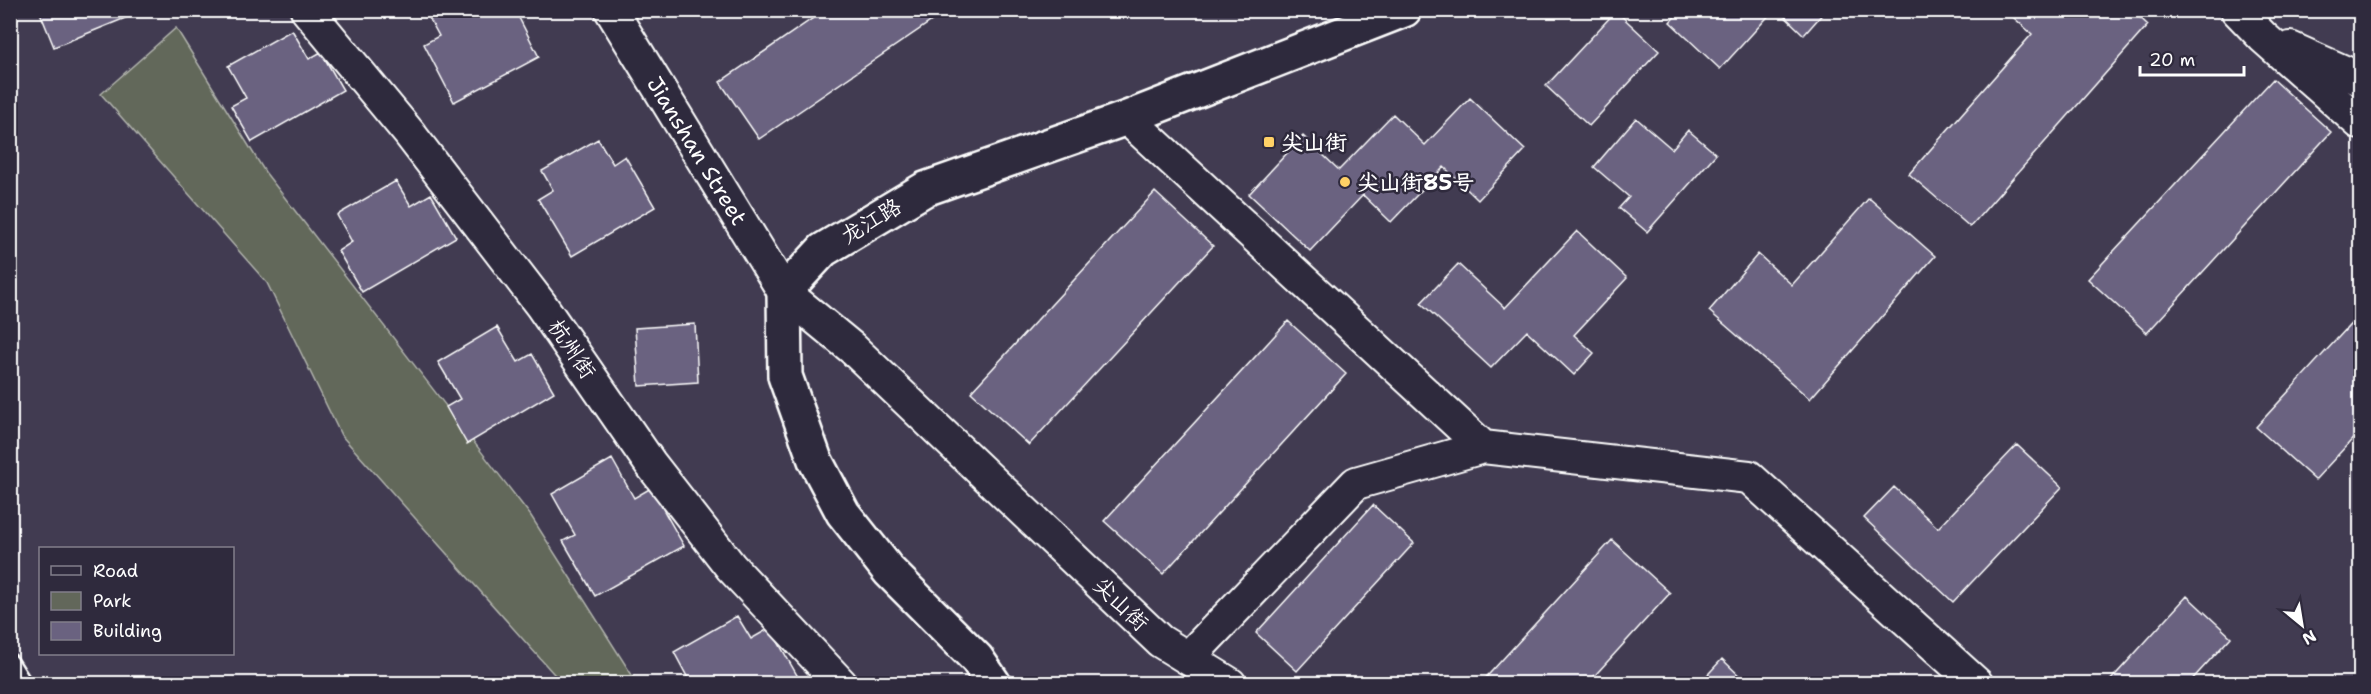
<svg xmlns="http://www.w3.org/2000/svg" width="2371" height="694" viewBox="0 0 2371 694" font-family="'Shantell Sans','LXGW WenKai TC',sans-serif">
<rect width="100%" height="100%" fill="#413b51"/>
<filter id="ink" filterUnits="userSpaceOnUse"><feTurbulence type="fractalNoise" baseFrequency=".0167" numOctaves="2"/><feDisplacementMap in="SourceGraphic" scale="12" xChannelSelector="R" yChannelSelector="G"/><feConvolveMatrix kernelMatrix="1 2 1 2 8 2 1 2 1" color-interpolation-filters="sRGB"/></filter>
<g filter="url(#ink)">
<path fill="#62675a" stroke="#b0b3ac" stroke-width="1.5" d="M 176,28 L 265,172 L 531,516 L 637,683 L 562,683 L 341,435 L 267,283 L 101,94 Z"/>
<path fill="#6a6280" stroke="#fff" stroke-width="1.5" d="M 39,10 L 145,10 L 54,47 Z
M 434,10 L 515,10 L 539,57 L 454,102 L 424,44 L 439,36 L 427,14 Z
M 825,10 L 926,10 L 933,20 L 759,139 L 720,82 Z
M 1681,10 L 1774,10 L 1720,69 L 1670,22 Z
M 1778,10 L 1826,10 L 1804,35 Z
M 2005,10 L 2132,10 L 2148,25 L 1970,227 L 1909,174 L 2032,34 Z
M 1616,11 L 1659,51 L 1589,126 L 1546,86 Z
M 292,30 L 309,59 L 321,52 L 343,90 L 252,142 L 231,106 L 246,98 L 228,66 Z
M 2273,79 L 2331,132 L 2147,333 L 2088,279 Z
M 1470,98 L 1525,150 L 1478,200 L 1444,167 L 1391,222 L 1363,195 L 1310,251 L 1249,194 L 1303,136 L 1339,170 L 1393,114 L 1425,145 Z
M 1636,118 L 1672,149 L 1688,130 L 1716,154 L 1647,232 L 1619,208 L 1629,197 L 1594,167 Z
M 598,139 L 613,164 L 625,156 L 655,207 L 572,256 L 538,199 L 553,190 L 542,171 Z
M 396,181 L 411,206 L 431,194 L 456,237 L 362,292 L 338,251 L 352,242 L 337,215 Z
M 1155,192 L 1213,246 L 1029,445 L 971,392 Z
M 1869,198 L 1935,256 L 1810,399 L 1709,311 L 1758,254 L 1792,285 Z
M 1577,231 L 1627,278 L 1574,335 L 1594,353 L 1574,375 L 1527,331 L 1491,368 L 1421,303 L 1458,264 L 1505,308 Z
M 2360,314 L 2360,431 L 2315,480 L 2256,427 Z
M 1288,321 L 1346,374 L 1163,574 L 1104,521 Z
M 695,324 L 698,382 L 639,386 L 635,328 Z
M 497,327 L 518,362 L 532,354 L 554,392 L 467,444 L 446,407 L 460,399 L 438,362 Z
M 2017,445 L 2062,487 L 1953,602 L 1864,518 L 1894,487 L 1938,528 Z
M 612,459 L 634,498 L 651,488 L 684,546 L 595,596 L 563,541 L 575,535 L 552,494 Z
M 1373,505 L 1414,543 L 1297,671 L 1256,633 Z
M 1612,540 L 1670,593 L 1587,684 L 1480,684 Z
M 2187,596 L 2231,637 L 2188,684 L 2107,684 Z
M 737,616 L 751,639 L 770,628 L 802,684 L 691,684 L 674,652 Z
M 1722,659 L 1748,684 L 1699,684 Z"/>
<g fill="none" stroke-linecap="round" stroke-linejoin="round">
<g stroke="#fff" stroke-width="20">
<path id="service" d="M 10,662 L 24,684"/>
</g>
<g stroke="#fff" stroke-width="36">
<g id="minor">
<path d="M 307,10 L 409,133 L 541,305 L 650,463 L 731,567 L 841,684"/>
<path id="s1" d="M 611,10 L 784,292 L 852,348 L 1160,641 L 1230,684"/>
<path d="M 2237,10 L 2263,37 L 2360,123"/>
<path d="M 2290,48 L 2360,79"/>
<path d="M 1127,118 L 1483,447 L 1749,477 L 1977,684"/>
<path d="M 1188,658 L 1356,483 L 1483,447"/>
</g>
</g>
<g stroke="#fff" stroke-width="38">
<path id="tertiary" d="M 994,684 L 977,659 L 889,571 L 843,513 L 815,460 L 785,376 L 784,292 L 823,250 L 925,189 L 1127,118 L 1404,10"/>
</g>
<use href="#service" stroke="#2f2a3d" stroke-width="15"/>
<use href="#minor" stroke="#2f2a3d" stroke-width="32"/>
<use href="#tertiary" stroke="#2f2a3d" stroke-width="33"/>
</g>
</g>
<g fill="#ffd166" stroke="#2f2a3d" stroke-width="2">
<rect x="1263" y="136" width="12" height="12" rx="3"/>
<circle cx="1345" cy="182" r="6"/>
</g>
<g text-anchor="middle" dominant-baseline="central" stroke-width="5" stroke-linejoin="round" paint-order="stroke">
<g font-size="22" font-weight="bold" fill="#fff" stroke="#2f2a3d" text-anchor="start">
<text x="1281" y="142">尖山街</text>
<text x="1357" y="182">尖山街85号</text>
</g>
<g font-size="22" fill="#fff" stroke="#2f2a3d">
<text stroke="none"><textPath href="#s1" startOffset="165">Jianshan Street</textPath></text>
<text transform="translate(871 221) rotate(-31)">龙江路</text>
<text transform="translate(572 349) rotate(56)">杭州街</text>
<text transform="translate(1121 604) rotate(44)">尖山街</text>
</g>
</g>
<rect width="2371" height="694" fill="none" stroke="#2f2a3d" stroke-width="36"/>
<rect x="18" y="18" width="2335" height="658" fill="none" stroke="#fff" stroke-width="2" filter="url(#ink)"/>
<rect x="39" y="547" width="195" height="108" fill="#2f2a3d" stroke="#827f8b" stroke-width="1.5"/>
<rect x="51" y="566" width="30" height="9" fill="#2f2a3d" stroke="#827f8b" stroke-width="1.5"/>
<text x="93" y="577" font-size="18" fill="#ffffff">Road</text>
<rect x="51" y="592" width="30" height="18" fill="#62675a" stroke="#827f8b" stroke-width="1.5"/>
<text x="93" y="607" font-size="18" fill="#ffffff">Park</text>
<rect x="51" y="622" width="30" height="18" fill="#6a6280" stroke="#827f8b" stroke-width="1.5"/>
<text x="93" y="637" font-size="18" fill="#ffffff">Building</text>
<g transform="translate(2302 625) rotate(150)" stroke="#2f2a3d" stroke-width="4.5" paint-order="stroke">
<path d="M0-4.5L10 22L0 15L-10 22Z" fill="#ffffff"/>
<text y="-9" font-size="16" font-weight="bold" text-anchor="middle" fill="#ffffff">N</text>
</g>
<path d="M2140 66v9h104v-9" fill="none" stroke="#ffffff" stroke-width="3"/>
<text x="2149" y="66" font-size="18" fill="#ffffff" stroke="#2f2a3d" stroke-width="4.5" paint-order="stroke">20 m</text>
</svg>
